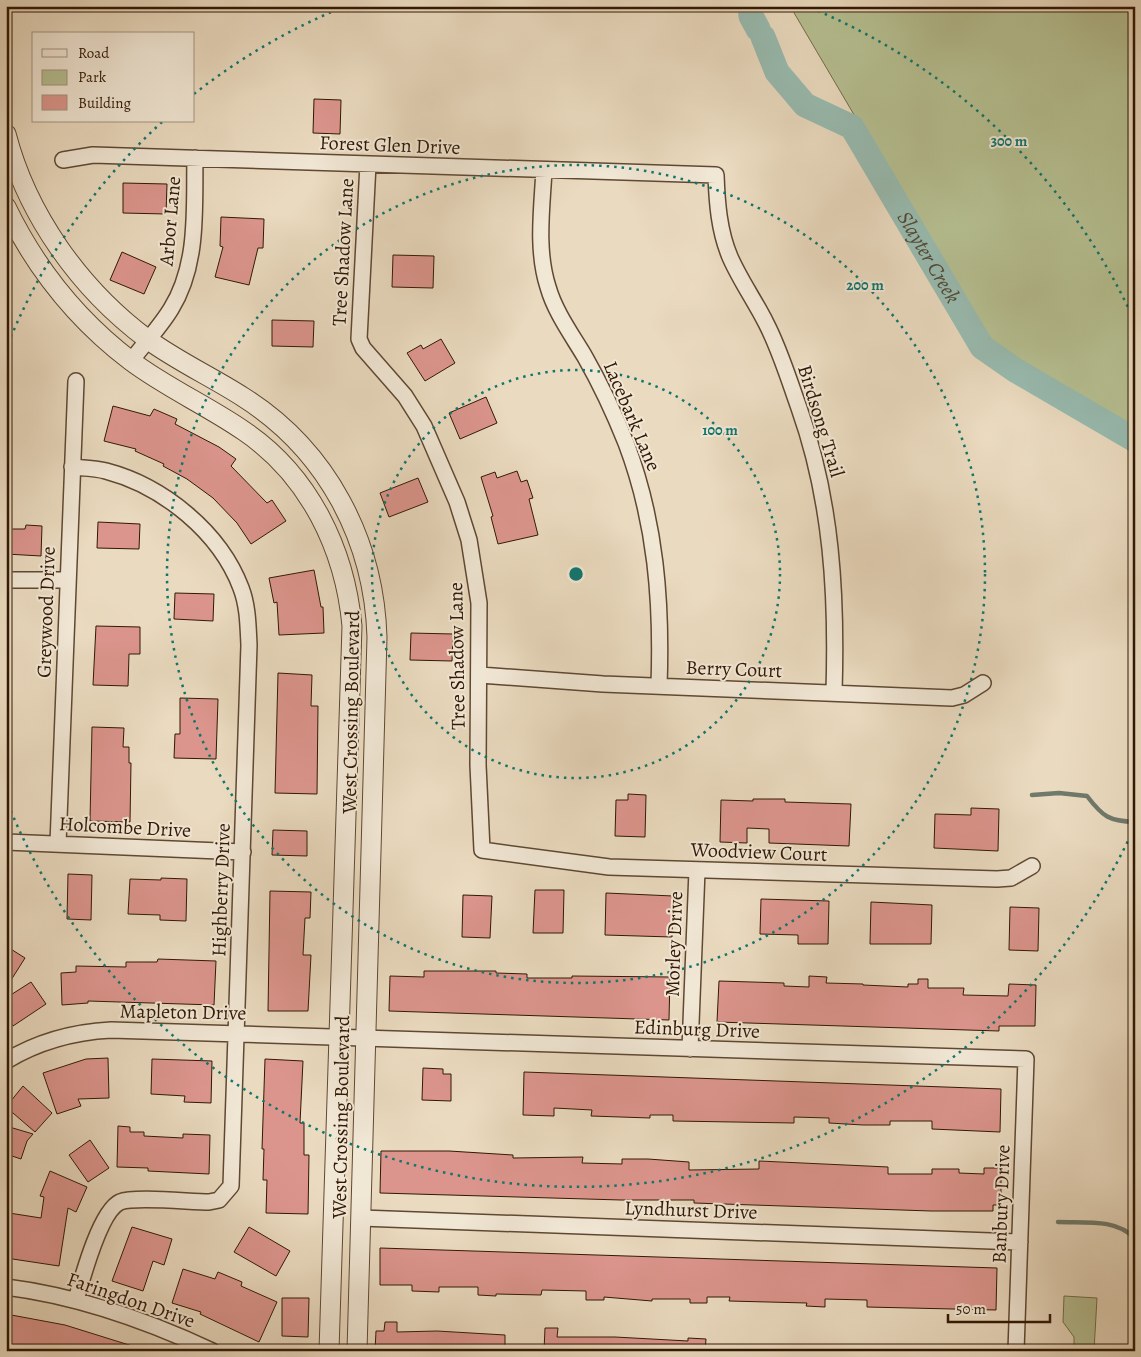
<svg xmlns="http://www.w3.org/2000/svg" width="1141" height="1357" viewBox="0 0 1141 1357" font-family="Alegreya,serif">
<rect width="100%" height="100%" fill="#eadabf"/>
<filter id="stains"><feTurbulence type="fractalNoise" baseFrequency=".004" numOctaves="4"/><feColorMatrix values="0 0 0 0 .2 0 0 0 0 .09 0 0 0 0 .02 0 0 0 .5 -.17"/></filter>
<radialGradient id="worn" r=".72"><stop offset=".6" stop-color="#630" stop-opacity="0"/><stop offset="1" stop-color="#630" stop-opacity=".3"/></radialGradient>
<path fill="#b6c092" stroke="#746c4b" d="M 790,6 L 1135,6 L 1135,434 L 992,349 Z
M 1064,1296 L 1097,1298 L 1094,1351 L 1074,1351 L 1074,1337 L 1063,1322 Z"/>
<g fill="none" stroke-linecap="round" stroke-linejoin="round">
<path stroke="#6f7a6b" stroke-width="4.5" d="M 1032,795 L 1059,793 L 1087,796 C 1103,817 1109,821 1135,822
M 1058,1222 C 1082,1223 1118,1218 1135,1239"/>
<g stroke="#98bbb0" stroke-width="25">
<path d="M 750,6 L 751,16 L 758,29"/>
<path id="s1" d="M 763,37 L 777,72 L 805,105 L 852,127 L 982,347 L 1015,370 L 1135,440"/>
</g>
</g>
<path fill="#dc958d" stroke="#311804" d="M 314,99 L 341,100 L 340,134 L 313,133 Z
M 123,183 L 167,184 L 166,214 L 123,213 Z
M 221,217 L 264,219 L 263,248 L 258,248 L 249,285 L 215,277 L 223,247 L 220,246 Z
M 122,252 L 156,267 L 144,294 L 110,280 Z
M 393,255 L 434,256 L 433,288 L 392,287 Z
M 272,320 L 314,321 L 313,347 L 272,346 Z
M 441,339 L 455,363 L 425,381 L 407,353 L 421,345 L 423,349 Z
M 486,397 L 497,423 L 460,439 L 449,413 Z
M 113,406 L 150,416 L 154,409 L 177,419 L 175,424 L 219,447 L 236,459 L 231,466 L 267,503 L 272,500 L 286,521 L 251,544 L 237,523 L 213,498 L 187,479 L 163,466 L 164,464 L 135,451 L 136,449 L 104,441 Z
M 517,471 L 521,482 L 527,480 L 533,498 L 529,499 L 538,535 L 498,544 L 491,517 L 493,516 L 481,477 L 495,472 L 497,478 Z
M 418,478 L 428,502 L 389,517 L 380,493 Z
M 98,522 L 140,524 L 139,549 L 97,548 Z
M 26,525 L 42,526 L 41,556 L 6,554 L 6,529 L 25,529 Z
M 314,570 L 321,607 L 323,607 L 324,633 L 279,635 L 277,602 L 274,603 L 269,578 Z
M 175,593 L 214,594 L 213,621 L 174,619 Z
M 96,626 L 140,627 L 140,654 L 129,654 L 128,686 L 93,685 Z
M 411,633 L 453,634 L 452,661 L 410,660 Z
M 278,673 L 312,675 L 311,706 L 318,706 L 317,794 L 275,793 Z
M 180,698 L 218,699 L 216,759 L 174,758 L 175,734 L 180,734 Z
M 92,727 L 124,728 L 123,747 L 129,747 L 129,763 L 131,763 L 130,822 L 90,821 Z
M 628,794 L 646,795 L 645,837 L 615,836 L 616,800 L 628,800 Z
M 753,799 L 785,799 L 785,802 L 851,804 L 849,846 L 769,843 L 769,829 L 747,828 L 747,843 L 720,842 L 721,800 L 753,801 Z
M 971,808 L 999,809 L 998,851 L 934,848 L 935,814 L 971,815 Z
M 273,830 L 307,831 L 307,856 L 272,855 Z
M 68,874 L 92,875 L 91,920 L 67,919 Z
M 161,878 L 187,879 L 186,921 L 160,920 L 160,915 L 128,914 L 130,879 L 161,880 Z
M 535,890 L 564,890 L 563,933 L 533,933 Z
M 270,891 L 311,892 L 310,918 L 305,918 L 303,955 L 311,955 L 308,1011 L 268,1011 Z
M 606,893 L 673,896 L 672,937 L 605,935 Z
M 463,895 L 492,896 L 490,938 L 462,937 Z
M 761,899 L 829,901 L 828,944 L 798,944 L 798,935 L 760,934 Z
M 871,902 L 932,905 L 931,944 L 870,944 Z
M 1010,907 L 1039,908 L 1038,951 L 1009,950 Z
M 6,946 L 25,958 L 6,988 Z
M 158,959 L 216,961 L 214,1005 L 88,1001 L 88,1003 L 62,1005 L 61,973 L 76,972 L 76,966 L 126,967 L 126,962 L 157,962 Z
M 424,971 L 496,971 L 496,973 L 527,974 L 527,978 L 572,978 L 572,976 L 670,977 L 669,1020 L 389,1011 L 390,976 L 424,977 Z
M 809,976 L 827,977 L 826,983 L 863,984 L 863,985 L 908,987 L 908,984 L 918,984 L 918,979 L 928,979 L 928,988 L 964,988 L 963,995 L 1008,996 L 1009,984 L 1036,985 L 1035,1026 L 999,1026 L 999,1031 L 717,1022 L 719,981 L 784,983 L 784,986 L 809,987 Z
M 31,982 L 46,1004 L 13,1026 L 6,1016 L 6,998 Z
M 108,1058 L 109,1098 L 78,1099 L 81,1106 L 57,1114 L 43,1073 L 86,1059 Z
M 152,1059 L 212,1061 L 211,1103 L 184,1102 L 185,1096 L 151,1094 Z
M 265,1059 L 303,1061 L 300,1123 L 304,1123 L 304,1155 L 309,1155 L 308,1214 L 266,1213 L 267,1180 L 263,1180 L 264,1149 L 262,1149 Z
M 423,1068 L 443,1069 L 443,1074 L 451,1074 L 451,1101 L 422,1100 Z
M 524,1072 L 1001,1089 L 1000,1132 L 932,1129 L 932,1121 L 890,1121 L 890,1125 L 863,1125 L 829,1123 L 829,1118 L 794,1117 L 794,1123 L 673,1121 L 673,1115 L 650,1115 L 650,1118 L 591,1116 L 592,1110 L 554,1108 L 554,1116 L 523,1115 Z
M 23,1086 L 52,1113 L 35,1132 L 6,1107 Z
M 6,1126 L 33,1134 L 27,1141 L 21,1159 L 6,1154 Z
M 118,1126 L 130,1127 L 130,1132 L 144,1132 L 144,1136 L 183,1138 L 183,1134 L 210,1135 L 209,1174 L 148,1171 L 148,1168 L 117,1167 Z
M 90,1140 L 109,1168 L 88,1182 L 69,1155 Z
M 381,1151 L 449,1151 L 513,1155 L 513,1158 L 583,1157 L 582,1163 L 622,1164 L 622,1159 L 648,1159 L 689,1162 L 689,1170 L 759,1169 L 759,1161 L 888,1167 L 888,1174 L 932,1174 L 932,1169 L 959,1169 L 959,1173 L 984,1174 L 984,1168 L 1001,1168 L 1001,1205 L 993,1205 L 993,1211 L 931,1211 L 694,1203 L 694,1200 L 621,1200 L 380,1193 Z
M 50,1171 L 87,1187 L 76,1212 L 68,1208 L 59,1266 L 6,1258 L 6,1230 L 9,1213 L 41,1218 L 44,1197 L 40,1196 Z
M 132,1227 L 172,1239 L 164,1265 L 153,1261 L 143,1291 L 112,1281 Z
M 249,1227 L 290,1251 L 276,1276 L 234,1252 Z
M 380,1248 L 997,1268 L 996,1310 L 867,1307 L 867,1300 L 825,1299 L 825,1307 L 806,1306 L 807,1303 L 729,1301 L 730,1297 L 707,1297 L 707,1303 L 690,1303 L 690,1299 L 652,1299 L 652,1301 L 604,1297 L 604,1300 L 586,1300 L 586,1291 L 542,1290 L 541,1295 L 496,1294 L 496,1296 L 478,1295 L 478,1287 L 439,1287 L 439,1292 L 412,1291 L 412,1285 L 380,1285 Z
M 183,1269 L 215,1279 L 218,1272 L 242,1282 L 241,1286 L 277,1302 L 259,1342 L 200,1314 L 201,1312 L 172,1303 Z
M 282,1298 L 309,1298 L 308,1337 L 282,1336 Z
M 6,1314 L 65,1325 L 142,1349 L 141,1351 L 10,1351 L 10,1347 L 6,1347 Z
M 385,1322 L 397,1322 L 397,1332 L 437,1331 L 505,1335 L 505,1351 L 375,1351 L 376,1331 L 384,1331 Z
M 545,1328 L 558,1328 L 557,1337 L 615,1337 L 688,1341 L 688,1338 L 706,1339 L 705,1351 L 544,1351 Z"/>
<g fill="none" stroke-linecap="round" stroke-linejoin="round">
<g stroke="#5f4833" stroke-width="18">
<path id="minor" d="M 63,160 L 93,155 L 716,175 C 717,203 719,231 730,257 C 740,280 755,301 766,323 C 780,350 789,380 799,408 C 832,501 837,595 834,692
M 368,164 L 359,339 L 363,348 L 405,396 L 424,426 L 457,502 L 469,540 L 479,603 L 478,765 L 482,850 L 609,867 L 997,879 L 1011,878 L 1032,866
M 544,170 C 542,208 536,250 548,287 C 555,312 572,335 585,357 C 601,385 614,413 626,443 C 656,522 662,602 659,686
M 131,361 C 144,344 160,327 171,309 C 199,264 194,208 195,158
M 72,467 C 83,468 95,468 106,471 C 163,486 220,532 241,588 C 248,606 248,626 249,645 L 231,1186 L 219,1200 L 209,1202 C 190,1202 135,1196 120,1202 C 100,1211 82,1279 76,1300
M 6,580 L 67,580
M 480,675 L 603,684 L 952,698 L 964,695 L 983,683
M 6,842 L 243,852
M 58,844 L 76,381
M 690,1049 L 697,870
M 6,1061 C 39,1041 73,1032 111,1030 L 1026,1059 L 1016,1351
M 361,1218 L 1020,1242
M 6,1287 C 78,1296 146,1320 212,1351"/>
</g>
<g stroke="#5f4833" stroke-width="21">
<path id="tertiary" d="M 6,134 C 27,215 80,289 147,339 C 177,361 212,377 243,397 C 327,450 374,540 377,637 L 357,1351
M 6,207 C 36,269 77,320 131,361 C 167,388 208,406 244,431 C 309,475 345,549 352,626 L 329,1351"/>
</g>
<use href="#minor" stroke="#f1e7d5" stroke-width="15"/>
<use href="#tertiary" stroke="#f1e7d5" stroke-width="19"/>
</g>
<g fill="none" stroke="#0f766e" stroke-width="2.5" stroke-dasharray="2.5 5">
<circle cx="576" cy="574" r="204"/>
<circle cx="576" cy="574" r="409"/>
<path d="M1134 828A613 613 0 0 1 8 804M8 344A613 613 0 0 1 162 122M194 94A613 613 0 0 1 341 8M811 8A613 613 0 0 1 1134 320"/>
</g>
<g text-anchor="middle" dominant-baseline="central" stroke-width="4" stroke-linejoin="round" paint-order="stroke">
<g font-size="20" fill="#311804" stroke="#f1e7d5">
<text transform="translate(390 145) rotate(2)">Forest Glen Drive</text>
<text transform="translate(170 221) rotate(-85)">Arbor Lane</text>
<text transform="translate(343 252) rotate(-87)">Tree Shadow Lane</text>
<text transform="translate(632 416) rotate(67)">Lacebark Lane</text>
<text transform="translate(821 421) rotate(73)">Birdsong Trail</text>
<text transform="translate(46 612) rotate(-88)">Greywood Drive</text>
<text transform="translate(457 656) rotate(-91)">Tree Shadow Lane</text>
<text transform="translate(734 669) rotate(2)">Berry Court</text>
<text transform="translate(351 712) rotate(-89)">West Crossing Boulevard</text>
<text transform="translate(125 827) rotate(3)">Holcombe Drive</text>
<text transform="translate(759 852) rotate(2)">Woodview Court</text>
<text transform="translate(221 890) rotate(-88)">Highberry Drive</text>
<text transform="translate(674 944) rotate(-88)">Morley Drive</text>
<text transform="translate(183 1012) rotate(1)">Mapleton Drive</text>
<text transform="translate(697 1029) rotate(2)">Edinburg Drive</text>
<text transform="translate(341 1117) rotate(-89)">West Crossing Boulevard</text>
<text transform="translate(1001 1204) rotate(-88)">Banbury Drive</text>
<text transform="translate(691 1210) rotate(2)">Lyndhurst Drive</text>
<text transform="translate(131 1300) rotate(19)">Faringdon Drive</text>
</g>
<g font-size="21" font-style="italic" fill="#504938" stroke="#f1e7d5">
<text stroke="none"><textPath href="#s1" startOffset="284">Slayter Creek</textPath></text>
</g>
</g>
<circle cx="576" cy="574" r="8" fill="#0f766e" stroke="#f1e7d5" stroke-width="2.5"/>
<g font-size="15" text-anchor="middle" font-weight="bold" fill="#0f766e" stroke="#f1e7d5" stroke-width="4" stroke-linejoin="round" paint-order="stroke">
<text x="1009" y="146">300 m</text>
<text x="865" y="290">200 m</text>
<text x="720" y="435">100 m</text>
</g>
<rect width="1141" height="1357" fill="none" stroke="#eadabf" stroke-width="25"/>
<rect x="8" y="8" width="1126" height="1342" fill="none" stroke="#311804" stroke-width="2.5"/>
<rect x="12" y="12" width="1116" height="1332" fill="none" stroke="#311804"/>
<rect x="32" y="32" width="162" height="90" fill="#f1e7d5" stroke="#a49481"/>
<rect x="42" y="49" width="25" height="8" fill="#f1e7d5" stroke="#a49481"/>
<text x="78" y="58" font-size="15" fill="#311804">Road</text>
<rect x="42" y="70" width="25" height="15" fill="#b6c092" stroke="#a49481"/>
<text x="78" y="82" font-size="15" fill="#311804">Park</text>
<rect x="42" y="95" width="25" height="15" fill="#dc958d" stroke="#a49481"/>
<text x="78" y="108" font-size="15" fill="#311804">Building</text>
<path d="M948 1314v8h102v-8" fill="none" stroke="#311804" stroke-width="2.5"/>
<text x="956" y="1314" font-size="15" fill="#311804" stroke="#f1e7d5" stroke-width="4" paint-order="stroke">50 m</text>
<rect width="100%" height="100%" filter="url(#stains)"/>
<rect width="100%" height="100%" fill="url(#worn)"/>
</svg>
